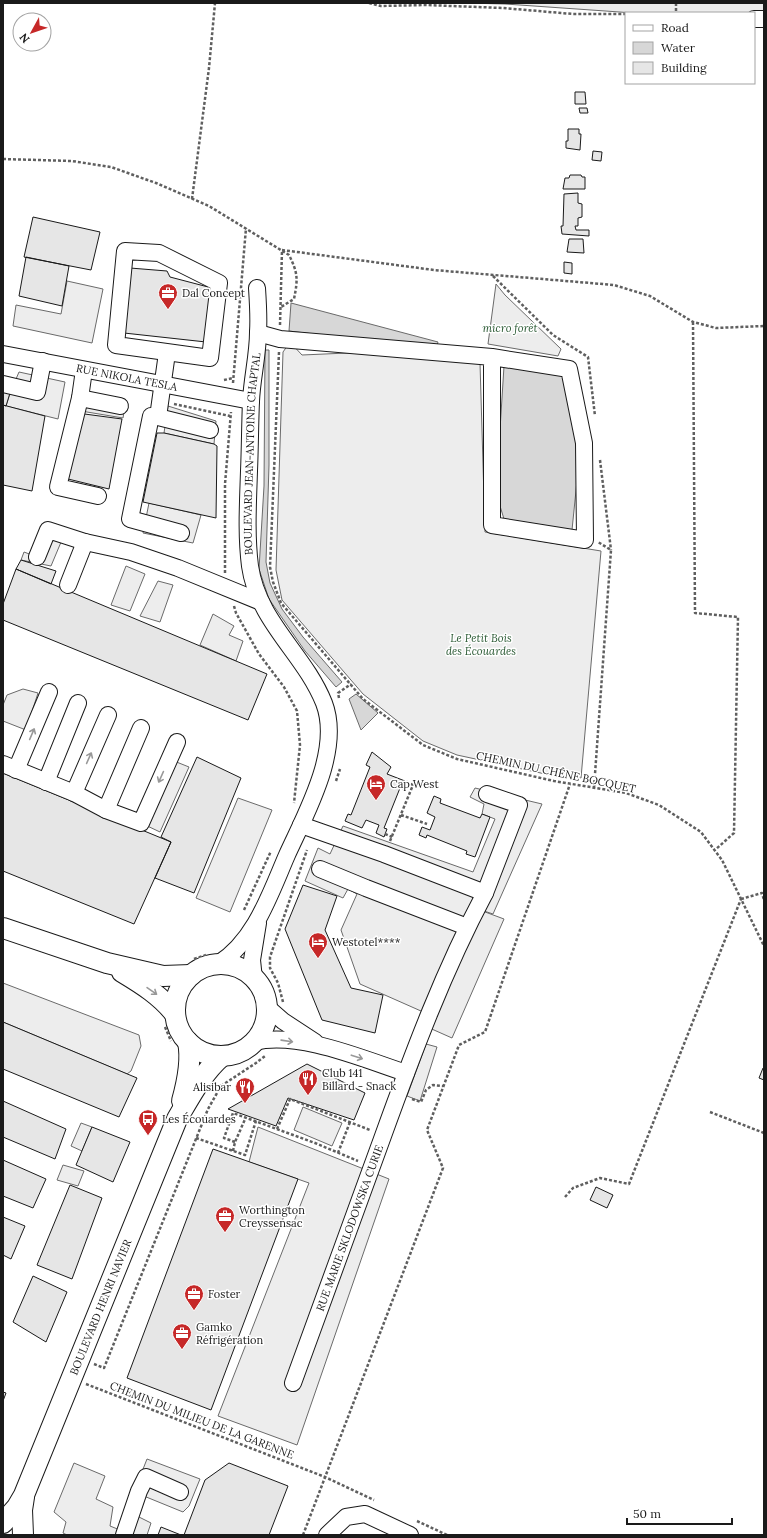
<svg xmlns="http://www.w3.org/2000/svg" width="767" height="1538" viewBox="0 0 767 1538" font-family="Lora,serif">
<rect width="100%" height="100%" fill="#fff"/>
<path fill="#ededed" stroke="#6a6a6a" d="M 465,3 L 764,3 L 764,19 L 754,13 L 634,13 L 505,4 Z
M 67,281 L 103,289 L 92,343 L 13,326 L 16,305 L 61,314 Z
M 496,284 L 505,295 L 561,349 L 558,356 L 488,344 Z
M 290,342 L 302,355 L 370,352 L 480,363 L 485,532 L 601,551 L 581,778 L 550,775 L 457,755 L 423,741 L 363,694 L 282,600 L 276,570 L 283,352 Z
M 19,372 L 65,382 L 58,419 L 6,406 L 10,393 Z
M 86,392 L 126,400 L 123,418 L 81,411 Z
M 168,406 L 216,421 L 214,444 L 164,433 Z
M 149,503 L 201,515 L 193,543 L 143,533 Z
M 45,527 L 64,535 L 51,566 L 21,560 L 24,552 L 32,555 Z
M 126,566 L 145,574 L 130,611 L 111,605 Z
M 158,581 L 173,585 L 160,622 L 140,616 Z
M 213,614 L 234,626 L 229,635 L 243,641 L 236,661 L 200,645 Z
M 23,689 L 38,693 L 26,730 L 3,721 L 3,705 L 7,695 Z
M 169,759 L 189,767 L 160,832 L 141,823 Z
M 475,788 L 542,804 L 493,914 L 469,906 L 504,919 L 452,1038 L 425,1026 L 430,1015 L 360,984 L 341,930 L 357,894 L 348,889 L 343,898 L 305,881 L 318,848 L 330,854 L 343,826 L 473,872 L 495,819 L 482,814 L 484,804 L 470,797 Z
M 238,798 L 272,810 L 230,912 L 196,898 Z
M 3,983 L 139,1035 L 141,1046 L 131,1071 L 127,1074 L 3,1022 Z
M 426,1044 L 437,1047 L 420,1101 L 407,1096 Z
M 303,1107 L 342,1123 L 332,1146 L 294,1130 Z
M 81,1123 L 92,1127 L 82,1151 L 71,1146 Z
M 258,1127 L 389,1179 L 297,1445 L 218,1416 L 309,1183 L 249,1162 Z
M 63,1165 L 84,1171 L 78,1186 L 57,1180 Z
M 147,1459 L 200,1479 L 189,1506 L 183,1512 L 134,1492 Z
M 74,1463 L 105,1476 L 96,1499 L 113,1507 L 110,1526 L 125,1532 L 131,1513 L 151,1523 L 147,1535 L 67,1535 L 63,1533 L 66,1522 L 54,1512 Z"/>
<path fill="#d7d7d7" stroke="#6a6a6a" d="M 291,303 L 438,342 L 436,349 L 289,331 Z
M 265,350 L 269,350 L 269,465 L 266,562 L 270,583 L 282,609 L 303,637 L 342,682 L 336,687 L 305,651 L 269,599 L 259,569 L 264,486 Z
M 504,366 L 563,374 L 580,451 L 572,530 L 504,519 L 496,493 Z
M 356,694 L 378,713 L 361,730 L 349,699 Z"/>
<path fill="#e6e6e6" stroke="#1a1a1a" d="M 575,92 L 585,92 L 586,104 L 575,104 Z
M 579,108 L 587,108 L 588,113 L 580,113 Z
M 568,129 L 579,129 L 579,134 L 581,134 L 580,150 L 566,148 L 566,141 L 568,141 Z
M 593,151 L 602,152 L 601,161 L 592,160 Z
M 570,175 L 581,175 L 582,177 L 585,177 L 585,189 L 563,189 L 565,178 L 569,178 Z
M 578,193 L 578,203 L 582,204 L 582,217 L 578,218 L 578,226 L 575,226 L 576,230 L 589,230 L 589,236 L 562,234 L 561,226 L 563,226 L 564,194 Z
M 33,217 L 100,232 L 91,270 L 24,257 Z
M 569,239 L 583,239 L 584,253 L 567,252 Z
M 26,257 L 69,266 L 62,306 L 19,296 Z
M 564,262 L 572,263 L 572,274 L 564,273 Z
M 130,268 L 167,271 L 170,277 L 212,288 L 206,342 L 124,333 Z
M 3,392 L 10,393 L 6,406 L 3,405 Z
M 3,405 L 45,416 L 32,491 L 3,485 Z
M 77,413 L 122,419 L 109,489 L 64,478 Z
M 157,433 L 164,433 L 214,444 L 217,446 L 216,518 L 143,502 Z
M 21,560 L 56,571 L 51,584 L 16,569 Z
M 16,569 L 267,674 L 248,720 L 3,620 L 3,604 Z
M 372,752 L 391,767 L 387,774 L 405,781 L 403,789 L 400,788 L 384,828 L 387,829 L 384,837 L 376,833 L 379,825 L 366,820 L 362,828 L 345,821 L 348,814 L 351,815 L 370,767 L 366,765 Z
M 197,757 L 241,778 L 194,893 L 155,878 L 171,842 L 161,837 Z
M 3,773 L 171,842 L 134,924 L 3,871 Z
M 434,796 L 441,799 L 440,803 L 480,818 L 482,814 L 490,817 L 475,857 L 466,854 L 467,851 L 427,835 L 426,838 L 419,835 L 422,827 L 430,830 L 435,817 L 427,813 Z
M 303,885 L 337,896 L 325,930 L 351,988 L 383,995 L 375,1033 L 322,1020 L 285,929 Z
M 3,1022 L 137,1078 L 119,1117 L 3,1069 Z
M 307,1064 L 365,1093 L 354,1120 L 288,1098 L 276,1126 L 228,1109 Z
M 763,1068 L 764,1069 L 764,1080 L 759,1078 Z
M 3,1101 L 66,1129 L 55,1159 L 3,1137 Z
M 92,1127 L 130,1142 L 113,1182 L 76,1165 Z
M 213,1149 L 298,1179 L 211,1410 L 127,1378 Z
M 3,1160 L 46,1179 L 33,1208 L 3,1196 Z
M 70,1185 L 102,1198 L 72,1279 L 37,1265 Z
M 596,1187 L 613,1195 L 607,1208 L 590,1200 Z
M 3,1217 L 25,1226 L 11,1259 L 3,1255 Z
M 33,1276 L 67,1292 L 46,1342 L 13,1322 Z
M 3,1392 L 6,1393 L 3,1401 Z
M 229,1463 L 288,1486 L 269,1535 L 184,1535 L 205,1480 Z
M 161,1527 L 181,1535 L 158,1535 Z"/>
<g fill="none" stroke-linecap="round" stroke-linejoin="round">
<g stroke="#1a1a1a" stroke-width="18">
<g id="minor">
<path d="M 754,19 L 764,19"/>
<path d="M 125,251 L 159,253 L 219,283 L 210,358 L 116,345 Z"/>
<path d="M 258,333 L 280,339 L 492,357 L 569,369 L 584,443 L 585,540 L 492,525 L 492,357"/>
<path d="M 167,353 L 158,417 L 151,416 L 130,519 L 181,533"/>
<path id="s1" d="M 3,354 L 251,401"/>
<path d="M 84,370 L 80,398 L 120,406"/>
<path d="M 3,384 L 37,392 L 43,361"/>
<path d="M 80,398 L 58,487 L 98,496"/>
<path d="M 158,417 L 210,430"/>
<path d="M 37,557 L 48,530 L 85,542 L 131,552 L 178,568 L 261,602"/>
<path d="M 68,585 L 85,542"/>
<path d="M 3,764 L 74,793 L 106,810 L 141,823 L 177,742"/>
<path d="M 16,770 L 49,692"/>
<path d="M 46,782 L 78,703"/>
<path d="M 74,793 L 108,715"/>
<path d="M 106,810 L 141,728"/>
<path d="M 301,825 L 384,854 L 485,893 L 519,805 L 487,794"/>
<path d="M 320,869 L 366,888 L 467,927"/>
<path id="s2" d="M 218,964 C 255,941 270,894 287,855 C 306,813 342,750 324,703 C 304,653 258,622 250,566 C 246,534 248,503 249,471 C 250,448 250,424 251,401 C 252,378 258,355 258,332 C 259,318 258,303 257,288"/>
<path d="M 254,979 L 252,960 L 258,923"/>
<path d="M 267,1007 L 283,1021 L 315,1042"/>
<path d="M 254,1042 C 299,1031 363,1059 406,1073"/>
<path id="s3" d="M 293,1383 C 323,1301 353,1218 383,1136 C 413,1053 444,970 485,893"/>
<path d="M 124,1535 L 139,1491 L 146,1477 L 180,1492"/>
<path d="M 327,1535 L 346,1517 L 365,1514 L 410,1535"/>
</g>
</g>
<g stroke="#1a1a1a" stroke-width="22">
<g id="major">
<path d="M 3,928 L 107,963 L 163,976 L 191,975"/>
<circle cx="221" cy="1010" r="46"/>
<path d="M 122,972 C 142,984 161,996 175,1014"/>
<path d="M 182,1101 C 187,1083 192,1061 188,1042"/>
<path id="s4" d="M 3,1523 L 17,1507 L 24,1495 L 177,1119 C 190,1097 203,1072 222,1056"/>
<path d="M 23,1535 L 22,1510 L 24,1497"/>
</g>
</g>
<path stroke="#5f5f5f" stroke-width="2.5" stroke-dasharray="3 2" stroke-linecap="butt" d="M 369,3 L 381,6 L 426,5 L 503,8 L 573,14 L 626,14
M 676,3 L 676,13
M 3,159 L 72,161 L 111,167 L 156,183 L 209,206 L 289,255 C 298,273 298,279 294,299 L 281,307
M 192,199 L 209,68 L 215,3
M 282,250 L 434,270 L 614,285 L 650,296 L 693,322 L 716,328 L 764,326
M 493,276 L 553,335 L 588,357 L 595,416
M 693,322 L 695,613 L 738,617 L 734,833 L 715,850
M 280,325 L 282,250
M 279,352 L 270,567 L 273,582 L 281,603 L 363,699 L 423,745 L 457,759 L 554,781 L 626,793 L 659,805 L 701,832 L 722,860 L 764,946
M 224,380 L 233,378
M 233,383 L 246,228
M 174,404 L 230,416
M 600,460 L 611,550
M 225,573 L 225,484 L 231,412
M 234,606 L 236,613 L 259,654 L 284,687 L 297,711 L 300,745 L 294,803
M 339,698 L 338,693 L 351,684
M 336,781 L 340,769
M 594,788 L 611,550 L 598,542
M 401,815 L 427,824
M 385,834 L 392,837
M 390,841 L 413,785 L 405,781
M 741,899 L 762,893 L 764,900
M 244,910 L 271,851
M 194,959 L 206,955
M 283,1002 L 278,983 L 270,968 L 270,957 L 307,850
M 165,1027 L 171,1041
M 221,1086 L 256,1063 L 265,1056
M 412,1099 L 421,1102 L 426,1090 L 433,1085 L 443,1086
M 710,1112 L 764,1133
M 277,1129 L 290,1099 L 370,1130
M 196,1138 L 245,1155 L 256,1121
M 235,1142 L 224,1138 L 233,1113 L 315,1143 L 358,1161
M 233,1151 L 235,1142 L 246,1117
M 338,1153 L 350,1122
M 565,1197 L 573,1188 L 600,1178 L 629,1184 L 741,899
M 94,1364 L 104,1368 L 208,1109 L 221,1086 L 219,1085
M 86,1384 L 325,1477 L 374,1500
M 417,1521 L 447,1535
M 303,1535 L 443,1168 L 427,1130 L 459,1045 L 485,1032 L 570,784"/>
<use href="#minor" stroke="#fff" stroke-width="16"/>
<use href="#major" stroke="#fff" stroke-width="20"/>
</g>
<defs><path id="oneway-shaft" d="M-6 0H5M1.5-3L5.5 0L1.5 3" fill="none" stroke-width="1.6" stroke-linecap="round" stroke-linejoin="round"/></defs>
<g stroke="#989898">
<use href="#oneway-shaft" transform="translate(32 734) rotate(-67)"/>
<use href="#oneway-shaft" transform="translate(89 758) rotate(-66)"/>
<use href="#oneway-shaft" transform="translate(161 777) rotate(114)"/>
<use href="#oneway-shaft" transform="translate(152 991) rotate(35)"/>
<use href="#oneway-shaft" transform="translate(287 1041) rotate(8)"/>
<use href="#oneway-shaft" transform="translate(357 1057) rotate(18)"/>
</g>
<defs>
<g id="office-pin" transform="scale(1)"><path d="M0 17L-7.5 6A9.5 9.5 0 1 1 7.5 6Z" fill="#c62828" stroke="#fff"/><path d="M-6-3h4V-5.5h4V-3h4V5H-6ZM-1-4.5V-3h2v-1.5ZM-6 0V1H6V0Z" fill="#fff"/></g>
<g id="hotel-pin" transform="scale(1)"><path d="M0 17L-7.5 6A9.5 9.5 0 1 1 7.5 6Z" fill="#c62828" stroke="#fff"/><path d="M-6-4.5h1.5V1H6V5H4.5V3h-9V5H-6ZM-4 0a1.8 1.8 0 1 1 3.6 0ZM.5 0V-2.5h3Q6-2.5 6 0Z" fill="#fff"/></g>
<g id="restaurant-pin" transform="scale(1)"><path d="M0 17L-7.5 6A9.5 9.5 0 1 1 7.5 6Z" fill="#c62828" stroke="#fff"/><path d="M-5-6h1v4h1v-4h1v4h1v-4h1v5L-1.5 .5V6h-2V.5L-5-1ZM5-6V6H3V1.5H1.5Q1.5-4 5-6Z" fill="#fff"/></g>
<g id="bus-pin" transform="scale(1)"><path d="M0 17L-7.5 6A9.5 9.5 0 1 1 7.5 6Z" fill="#c62828" stroke="#fff"/><path d="M-5-6H5V4H4V6H2V4H-2V6H-4V4H-5ZM-3.5-4V0h7V-4ZM-3.5 1.2v1.5H-2V1.2ZM2 1.2v1.5H3.5V1.2Z" fill="#fff"/></g>
</defs>
<g fill-rule="evenodd">
<use href="#office-pin" x="168" y="293"/>
<use href="#hotel-pin" x="376" y="784"/>
<use href="#hotel-pin" x="318" y="942"/>
<use href="#restaurant-pin" x="308" y="1079"/>
<use href="#restaurant-pin" x="245" y="1087"/>
<use href="#bus-pin" x="148" y="1119"/>
<use href="#office-pin" x="225" y="1216"/>
<use href="#office-pin" x="194" y="1294"/>
<use href="#office-pin" x="182" y="1333"/>
</g>
<g text-anchor="middle" dominant-baseline="central" stroke-width="3" stroke-linejoin="round" paint-order="stroke">
<g font-size="11" fill="#1a1a1a" stroke="#fff" text-anchor="start">
<text x="182" y="293">Dal Concept</text>
<text x="390" y="784">Cap West</text>
<text x="332" y="942">Westotel****</text>
<text x="322" y="1073">Club 141<tspan x="322" dy="13">Billard - Snack</tspan></text>
<text x="231" y="1087" text-anchor="end">Alisibar</text>
<text x="162" y="1119">Les Écouardes</text>
<text x="239" y="1210">Worthington<tspan x="239" dy="13">Creyssensac</tspan></text>
<text x="208" y="1294">Foster</text>
<text x="196" y="1327">Gamko<tspan x="196" dy="13">Réfrigération</tspan></text>
</g>
<g font-size="11" font-style="italic" fill="#2b5a34" stroke="#fff">
<text x="510" y="328">micro forêt</text>
<text x="481" y="638">Le Petit Bois<tspan x="481" dy="13">des Écouardes</tspan></text>
</g>
<g font-size="11" fill="#1a1a1a" stroke="#fff">
<text stroke="none"><textPath href="#s1" startOffset="126">RUE NIKOLA TESLA</textPath></text>
<text stroke="none"><textPath href="#s2" startOffset="561">BOULEVARD JEAN-ANTOINE CHAPTAL</textPath></text>
<text transform="translate(556 772) rotate(12)">CHEMIN DU CHÊNE BOCQUET</text>
<text stroke="none"><textPath href="#s3" startOffset="165">RUE MARIE SKLODOWSKA CURIE</textPath></text>
<text stroke="none"><textPath href="#s4" startOffset="238">BOULEVARD HENRI NAVIER</textPath></text>
<text transform="translate(202 1420) rotate(21)">CHEMIN DU MILIEU DE LA GARENNE</text>
</g>
</g>
<rect width="767" height="1538" fill="none" stroke="#1a1a1a" stroke-width="8"/>
<rect x="625" y="12" width="130" height="72" fill="#ffffff" stroke="#a3a3a3"/>
<rect x="633" y="25" width="20" height="6" fill="#ffffff" stroke="#a3a3a3"/>
<text x="661" y="32" font-size="12" fill="#1a1a1a">Road</text>
<rect x="633" y="42" width="20" height="12" fill="#d7d7d7" stroke="#a3a3a3"/>
<text x="661" y="52" font-size="12" fill="#1a1a1a">Water</text>
<rect x="633" y="62" width="20" height="12" fill="#e6e6e6" stroke="#a3a3a3"/>
<text x="661" y="72" font-size="12" fill="#1a1a1a">Building</text>
<g transform="translate(32 32) rotate(230)"><circle r="19" fill="#ffffff" stroke="#a3a3a3"/>
<path d="M0-3L7 15L0 10L-7 15Z" fill="#c62828"/>
<text y="-6" font-size="11" font-weight="bold" text-anchor="middle" fill="#1a1a1a">N</text>
</g>
<path d="M627 1518v6h105v-6" fill="none" stroke="#1a1a1a" stroke-width="2"/>
<text x="633" y="1518" font-size="12" fill="#1a1a1a" stroke="#ffffff" stroke-width="3" paint-order="stroke">50 m</text>
</svg>
